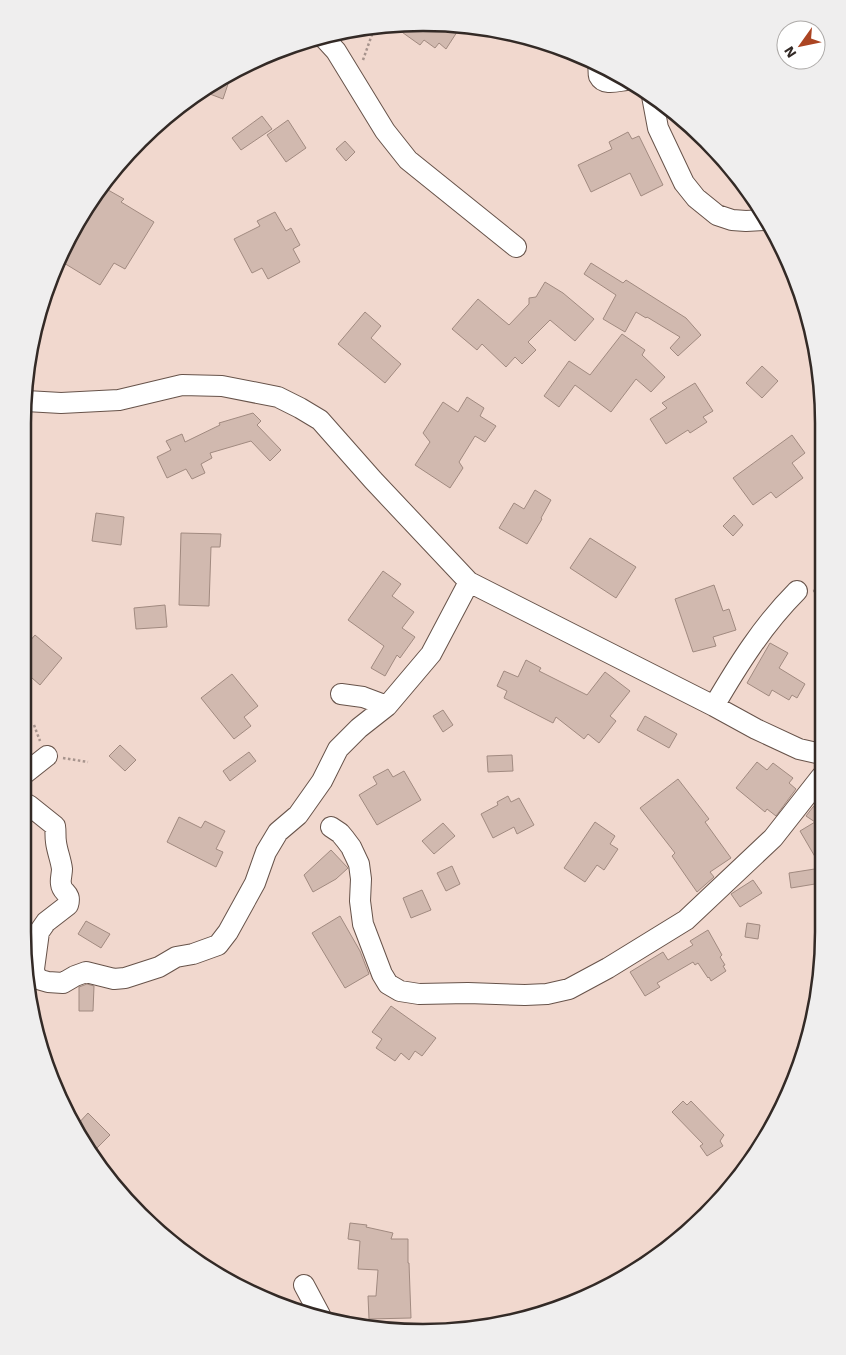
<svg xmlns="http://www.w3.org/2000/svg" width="846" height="1355" viewBox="0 0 846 1355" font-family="'Work Sans',sans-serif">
<rect width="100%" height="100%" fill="#f1d8ce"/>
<path fill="#d1b9af" stroke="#a18a80" d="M 416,24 L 445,24 L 457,32 L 446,49 L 439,43 L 435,48 L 424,40 L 420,45 L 392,25 Z
M 232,72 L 223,99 L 202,91 L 223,76 Z
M 262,116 L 272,129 L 241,150 L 232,138 Z
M 288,120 L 306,148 L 286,162 L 267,135 Z
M 628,132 L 632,139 L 639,136 L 663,185 L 641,196 L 630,173 L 591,192 L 578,165 L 612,149 L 609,142 Z
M 345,141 L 355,152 L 346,161 L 336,149 Z
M 101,186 L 124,199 L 121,202 L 154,222 L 125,269 L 114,263 L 100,285 L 59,260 Z
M 275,212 L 286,231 L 291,228 L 300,245 L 293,249 L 300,262 L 268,279 L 262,268 L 252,273 L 234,239 L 260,226 L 257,221 Z
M 591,263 L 623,283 L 626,280 L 686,318 L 701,335 L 678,356 L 670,348 L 680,337 L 647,317 L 646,318 L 636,312 L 625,332 L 603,319 L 616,295 L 584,274 Z
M 545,282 L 563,293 L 594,319 L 575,341 L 550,320 L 528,342 L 536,350 L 522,364 L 515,357 L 506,367 L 482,344 L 477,350 L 452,329 L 478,299 L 509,325 L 529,304 L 529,298 L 536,297 Z
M 365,312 L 381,326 L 371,338 L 401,364 L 385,383 L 338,344 Z
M 622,334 L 645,350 L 642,355 L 665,377 L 651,392 L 636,379 L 611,412 L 575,385 L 559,407 L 544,396 L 569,361 L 590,375 Z
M 762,366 L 778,381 L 762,398 L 746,383 Z
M 695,383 L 713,411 L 703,417 L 707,422 L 690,433 L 688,430 L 666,444 L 650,419 L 667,408 L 662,403 Z
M 467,397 L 484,408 L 480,416 L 496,426 L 485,442 L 475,436 L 459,462 L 463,468 L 450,488 L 415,465 L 430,442 L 423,433 L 443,402 L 458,412 Z
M 253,413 L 261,421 L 257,425 L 281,450 L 270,461 L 251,441 L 210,453 L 212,458 L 201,464 L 205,473 L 192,479 L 186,469 L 167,478 L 157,457 L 171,450 L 166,441 L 182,434 L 185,442 L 220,425 L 219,423 Z
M 792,435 L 805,453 L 792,463 L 803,478 L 776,498 L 771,492 L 753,505 L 733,478 Z
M 535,490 L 551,500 L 541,518 L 542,519 L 527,544 L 499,528 L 514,503 L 524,509 Z
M 96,513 L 124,517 L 121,545 L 92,541 Z
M 734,515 L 743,525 L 733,536 L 723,526 Z
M 181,533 L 221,534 L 220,547 L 211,547 L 209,606 L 179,605 Z
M 590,538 L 636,567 L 616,598 L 570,568 Z
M 383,571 L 401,584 L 392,596 L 414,612 L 402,628 L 415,637 L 400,658 L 397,655 L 385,676 L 371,668 L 384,646 L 348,620 Z
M 714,585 L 723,611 L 729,609 L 736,630 L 713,637 L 716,646 L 693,652 L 675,599 Z
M 165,605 L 167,627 L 136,629 L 134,608 Z
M 35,635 L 62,658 L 40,685 L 24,671 L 24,648 Z
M 770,643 L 788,653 L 779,668 L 805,684 L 797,698 L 792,695 L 789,700 L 772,690 L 769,696 L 747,683 Z
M 526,660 L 541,668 L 539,671 L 587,695 L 605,672 L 630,691 L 610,716 L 616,721 L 599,743 L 588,734 L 584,739 L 556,717 L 553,723 L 504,698 L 507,691 L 497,686 L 504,671 L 518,677 Z
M 232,674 L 258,706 L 244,717 L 251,726 L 234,739 L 201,698 Z
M 443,710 L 453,725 L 443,732 L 433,716 Z
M 645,716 L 677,734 L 669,748 L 637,730 Z
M 120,745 L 136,760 L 125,771 L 109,756 Z
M 249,752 L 256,761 L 230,781 L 223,771 Z
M 512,755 L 513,771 L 488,772 L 487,756 Z
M 757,762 L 767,770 L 773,763 L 793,778 L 789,783 L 796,789 L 776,816 L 767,809 L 765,812 L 736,788 Z
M 388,769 L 393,777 L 404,771 L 421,800 L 377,825 L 359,795 L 377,784 L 373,777 Z
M 678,779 L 709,819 L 705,822 L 731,858 L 710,872 L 714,877 L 697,892 L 672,856 L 675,853 L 640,808 Z
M 508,796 L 511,802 L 519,798 L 534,825 L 517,834 L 514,827 L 493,838 L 481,814 L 498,805 L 497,802 Z
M 821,800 L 821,867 L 800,831 L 815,822 L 806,816 L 813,807 Z
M 179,817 L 201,828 L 205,821 L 225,831 L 216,849 L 223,852 L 216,867 L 167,842 Z
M 595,822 L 615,836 L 610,844 L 618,849 L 604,870 L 597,865 L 585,882 L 564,868 Z
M 443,823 L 455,836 L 434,854 L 422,841 Z
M 331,850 L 348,868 L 336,879 L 313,892 L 304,875 Z
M 452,866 L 460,884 L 446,891 L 437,873 Z
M 821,868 L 821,883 L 791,888 L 789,873 Z
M 753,880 L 762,893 L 740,907 L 731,894 Z
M 422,890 L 431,910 L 411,918 L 403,898 Z
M 340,916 L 360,951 L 369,974 L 345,988 L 312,933 Z
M 86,921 L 110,934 L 101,948 L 78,934 Z
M 747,923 L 760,925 L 758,939 L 745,937 Z
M 708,930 L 722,955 L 720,957 L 725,965 L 723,966 L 726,971 L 711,981 L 709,977 L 708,978 L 698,963 L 695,965 L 693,962 L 657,983 L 660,987 L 645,996 L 630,972 L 663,952 L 668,960 L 693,945 L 690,941 Z
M 87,984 L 94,986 L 93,1011 L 79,1011 L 79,987 Z
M 391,1006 L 436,1038 L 422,1056 L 415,1051 L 409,1060 L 401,1053 L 395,1061 L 376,1048 L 382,1039 L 372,1032 Z
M 683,1101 L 687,1105 L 691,1101 L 724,1135 L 720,1141 L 723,1146 L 707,1156 L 700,1146 L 703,1144 L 672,1112 Z
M 88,1113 L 110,1135 L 90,1155 L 76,1126 Z
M 350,1223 L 367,1225 L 366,1227 L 393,1233 L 391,1239 L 408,1239 L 408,1263 L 409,1263 L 411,1318 L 369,1319 L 368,1296 L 376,1296 L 378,1270 L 358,1269 L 360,1241 L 348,1239 Z"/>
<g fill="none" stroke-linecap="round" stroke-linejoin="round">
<g stroke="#67534a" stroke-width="22">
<path id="minor" d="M 322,37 L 325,39 L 336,51 L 385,131 L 408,160 L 516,247
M 598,63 C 599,67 598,73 599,76 C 604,86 618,81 626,80
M 652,96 L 658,128 L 684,183 L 696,198 L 717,215 L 732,220 L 746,221 L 765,220
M 26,401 L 61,403 L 119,400 L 182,385 L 222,386 L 278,397 L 300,408 L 320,420 L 373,480 L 469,582 L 714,706 L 756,729 L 799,749 L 821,754
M 341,694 L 363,697 L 387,706
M 714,706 C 738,665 763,625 797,591
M 23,775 L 47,756
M 23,802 L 30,806 L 55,826 C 56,832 55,836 56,842 C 57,851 61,860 62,869 C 62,874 60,880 61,884 C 62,894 72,892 68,905 L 46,922 L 39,932 L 34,969 L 35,976 L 41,980 L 48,982 L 63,983 L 75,976 L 86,972 L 114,979 L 125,978 L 159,967 L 176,957 L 193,954 L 218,945 L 228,932 L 255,883 L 266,852 L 278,832 L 298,815 L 322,781 L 338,749 L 359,728 L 387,706 L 431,654 L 469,582
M 331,827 L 340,833 L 345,839 L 351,847 L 359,864 L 361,879 L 360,901 L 363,924 L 382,974 L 388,984 L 400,991 L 419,994 L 468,993 L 525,995 L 547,994 L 569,989 L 608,968 L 686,920 L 773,838 L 821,777
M 304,1285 L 320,1315"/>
</g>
<path stroke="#a7948d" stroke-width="2.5" stroke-dasharray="2.5 2.5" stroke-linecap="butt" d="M 363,60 L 375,26
M 813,591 L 822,590
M 34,725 L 40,741
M 63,758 L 88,762"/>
<use href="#minor" stroke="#fff" stroke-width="20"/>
</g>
<path d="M0 0H846V1355H0ZM423 31H423A392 392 0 0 1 815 423V932A392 392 0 0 1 423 1324H423A392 392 0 0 1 31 932V423A392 392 0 0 1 423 31Z" fill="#efeeee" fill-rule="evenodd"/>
<path fill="none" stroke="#332a26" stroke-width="2.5" d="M423 31H423A392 392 0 0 1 815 423V932A392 392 0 0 1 423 1324H423A392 392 0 0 1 31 932V423A392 392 0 0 1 423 31Z"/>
<g transform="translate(801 45) rotate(237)"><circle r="24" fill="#ffffff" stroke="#adaaa8"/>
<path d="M0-4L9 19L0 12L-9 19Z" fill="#ab4422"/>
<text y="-8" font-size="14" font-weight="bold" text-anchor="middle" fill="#332a26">N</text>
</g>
</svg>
